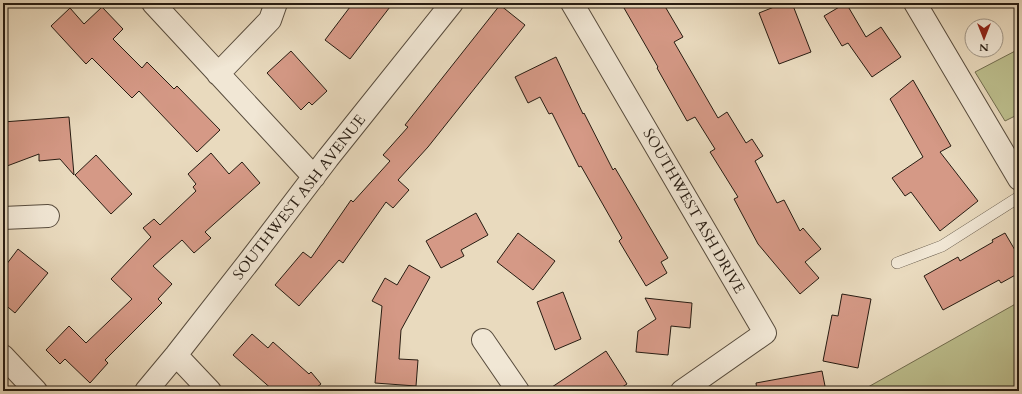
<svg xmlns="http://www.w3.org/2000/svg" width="1022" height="394" viewBox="0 0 1022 394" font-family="Cardo,serif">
<rect width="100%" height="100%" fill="#e9dabe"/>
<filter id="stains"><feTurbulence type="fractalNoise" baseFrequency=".005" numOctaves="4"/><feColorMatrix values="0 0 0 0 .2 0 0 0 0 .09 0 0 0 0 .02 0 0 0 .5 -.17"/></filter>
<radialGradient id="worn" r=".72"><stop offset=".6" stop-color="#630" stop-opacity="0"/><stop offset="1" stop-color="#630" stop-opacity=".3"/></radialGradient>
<path fill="#bcbe8d" stroke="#726d50" d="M 1019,49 L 1019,114 L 1005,121 L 975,72 Z
M 1019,302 L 1019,391 L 861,391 Z"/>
<path fill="#d59986" stroke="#271c12" d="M 353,3 L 393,3 L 350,59 L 325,40 Z
M 633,3 L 663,3 L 683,37 L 674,42 L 718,118 L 727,112 L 746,143 L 752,139 L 763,156 L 755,161 L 777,203 L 784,200 L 800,231 L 803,228 L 821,249 L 805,262 L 819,278 L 800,294 L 758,244 L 734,199 L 738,197 L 710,152 L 715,149 L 695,117 L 687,121 L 657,68 L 658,67 L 624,8 Z
M 784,3 L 792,3 L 811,52 L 779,64 L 759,13 Z
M 846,3 L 866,37 L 881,27 L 901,57 L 872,77 L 848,43 L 842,46 L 824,16 Z
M 500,5 L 525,25 L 428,147 L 398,180 L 409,190 L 393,208 L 386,202 L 343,263 L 339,260 L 299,306 L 275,285 L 303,252 L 311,258 L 351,200 L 353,202 L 390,161 L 383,155 L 408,127 L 405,125 Z
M 102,7 L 123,29 L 113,39 L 142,68 L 147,62 L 174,89 L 177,86 L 220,130 L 197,152 L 139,91 L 132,98 L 92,58 L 86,64 L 51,26 L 70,8 L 84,24 Z
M 291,51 L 327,91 L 312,105 L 309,102 L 301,110 L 267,73 Z
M 556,57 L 583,114 L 584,113 L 613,170 L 615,168 L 668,258 L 661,262 L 667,273 L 646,286 L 619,241 L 622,238 L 581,166 L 579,167 L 552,113 L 549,114 L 540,97 L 528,103 L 515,77 Z
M 913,80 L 951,146 L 940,152 L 978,201 L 940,231 L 911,192 L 905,196 L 892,178 L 923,157 L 890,99 Z
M 69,117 L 74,175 L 60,159 L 39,161 L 39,154 L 7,166 L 3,158 L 3,122 Z
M 211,153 L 229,174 L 242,162 L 260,183 L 205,232 L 211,238 L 194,253 L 182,240 L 153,266 L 172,284 L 158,299 L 162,303 L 105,360 L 108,363 L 90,383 L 65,359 L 60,364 L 46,350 L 69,326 L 86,343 L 132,299 L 111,279 L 151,237 L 143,228 L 154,219 L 160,225 L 196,191 L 193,187 L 196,184 L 188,174 Z
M 96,155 L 132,194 L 111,214 L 75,175 Z
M 476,213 L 488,235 L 461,250 L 464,256 L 441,268 L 426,241 Z
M 518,233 L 555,261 L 533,290 L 497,262 Z
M 1005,233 L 1019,257 L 1019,273 L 1001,283 L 999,280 L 943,310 L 924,276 L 958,257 L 960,261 L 993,242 L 992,240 Z
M 18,249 L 48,273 L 15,313 L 3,303 L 3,269 Z
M 409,265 L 430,277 L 401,330 L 399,359 L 418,360 L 416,386 L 375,383 L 382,306 L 372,301 L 385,278 L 397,285 Z
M 563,292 L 581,339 L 555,350 L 537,302 Z
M 842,294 L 871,299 L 858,368 L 823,361 L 832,315 L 838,316 Z
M 645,298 L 692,303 L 690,328 L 671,326 L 668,355 L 636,352 L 638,331 L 656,319 Z
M 252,334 L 268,348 L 273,342 L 309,374 L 311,372 L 321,384 L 312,391 L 274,391 L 233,355 Z
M 606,351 L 627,384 L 616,391 L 546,391 Z
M 822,371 L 826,391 L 757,391 L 756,383 Z"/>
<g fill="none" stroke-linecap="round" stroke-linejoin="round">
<g stroke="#584c3d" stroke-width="12">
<path id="service" d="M 897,263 L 942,246 L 1019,197"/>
</g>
<g stroke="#584c3d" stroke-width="24">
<path id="minor" d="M 153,3 L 314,177
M 572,3 L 765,333 L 682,391
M 915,3 L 1019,179
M 218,74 L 270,20 L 276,3
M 3,218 L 48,216
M 483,340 L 518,391
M 176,355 L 210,391
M 3,356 L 36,391
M 146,391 L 176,355 L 251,259 L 328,158 L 452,3"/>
</g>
<use href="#service" stroke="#f1e7d5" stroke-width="11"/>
<use href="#minor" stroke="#f1e7d5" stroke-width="22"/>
</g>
<g text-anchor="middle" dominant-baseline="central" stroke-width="3" stroke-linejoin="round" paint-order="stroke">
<g font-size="15" fill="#271c12" stroke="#f1e7d5">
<text transform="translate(299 197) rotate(-52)">SOUTHWEST ASH AVENUE</text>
<text transform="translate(694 211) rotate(60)">SOUTHWEST ASH DRIVE</text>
</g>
</g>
<rect width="1022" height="394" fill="none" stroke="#e9dabe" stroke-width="16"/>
<rect x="4" y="4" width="1014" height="386" fill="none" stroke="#271c12" stroke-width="2"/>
<rect x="8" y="8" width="1006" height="378" fill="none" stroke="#271c12"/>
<g transform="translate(984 38) rotate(180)"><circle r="19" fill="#f1e7d5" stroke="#a09687"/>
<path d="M0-3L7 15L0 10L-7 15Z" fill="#8f2418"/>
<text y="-6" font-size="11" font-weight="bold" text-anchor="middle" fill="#271c12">N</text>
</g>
<rect width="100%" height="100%" filter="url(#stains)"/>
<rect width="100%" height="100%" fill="url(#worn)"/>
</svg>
